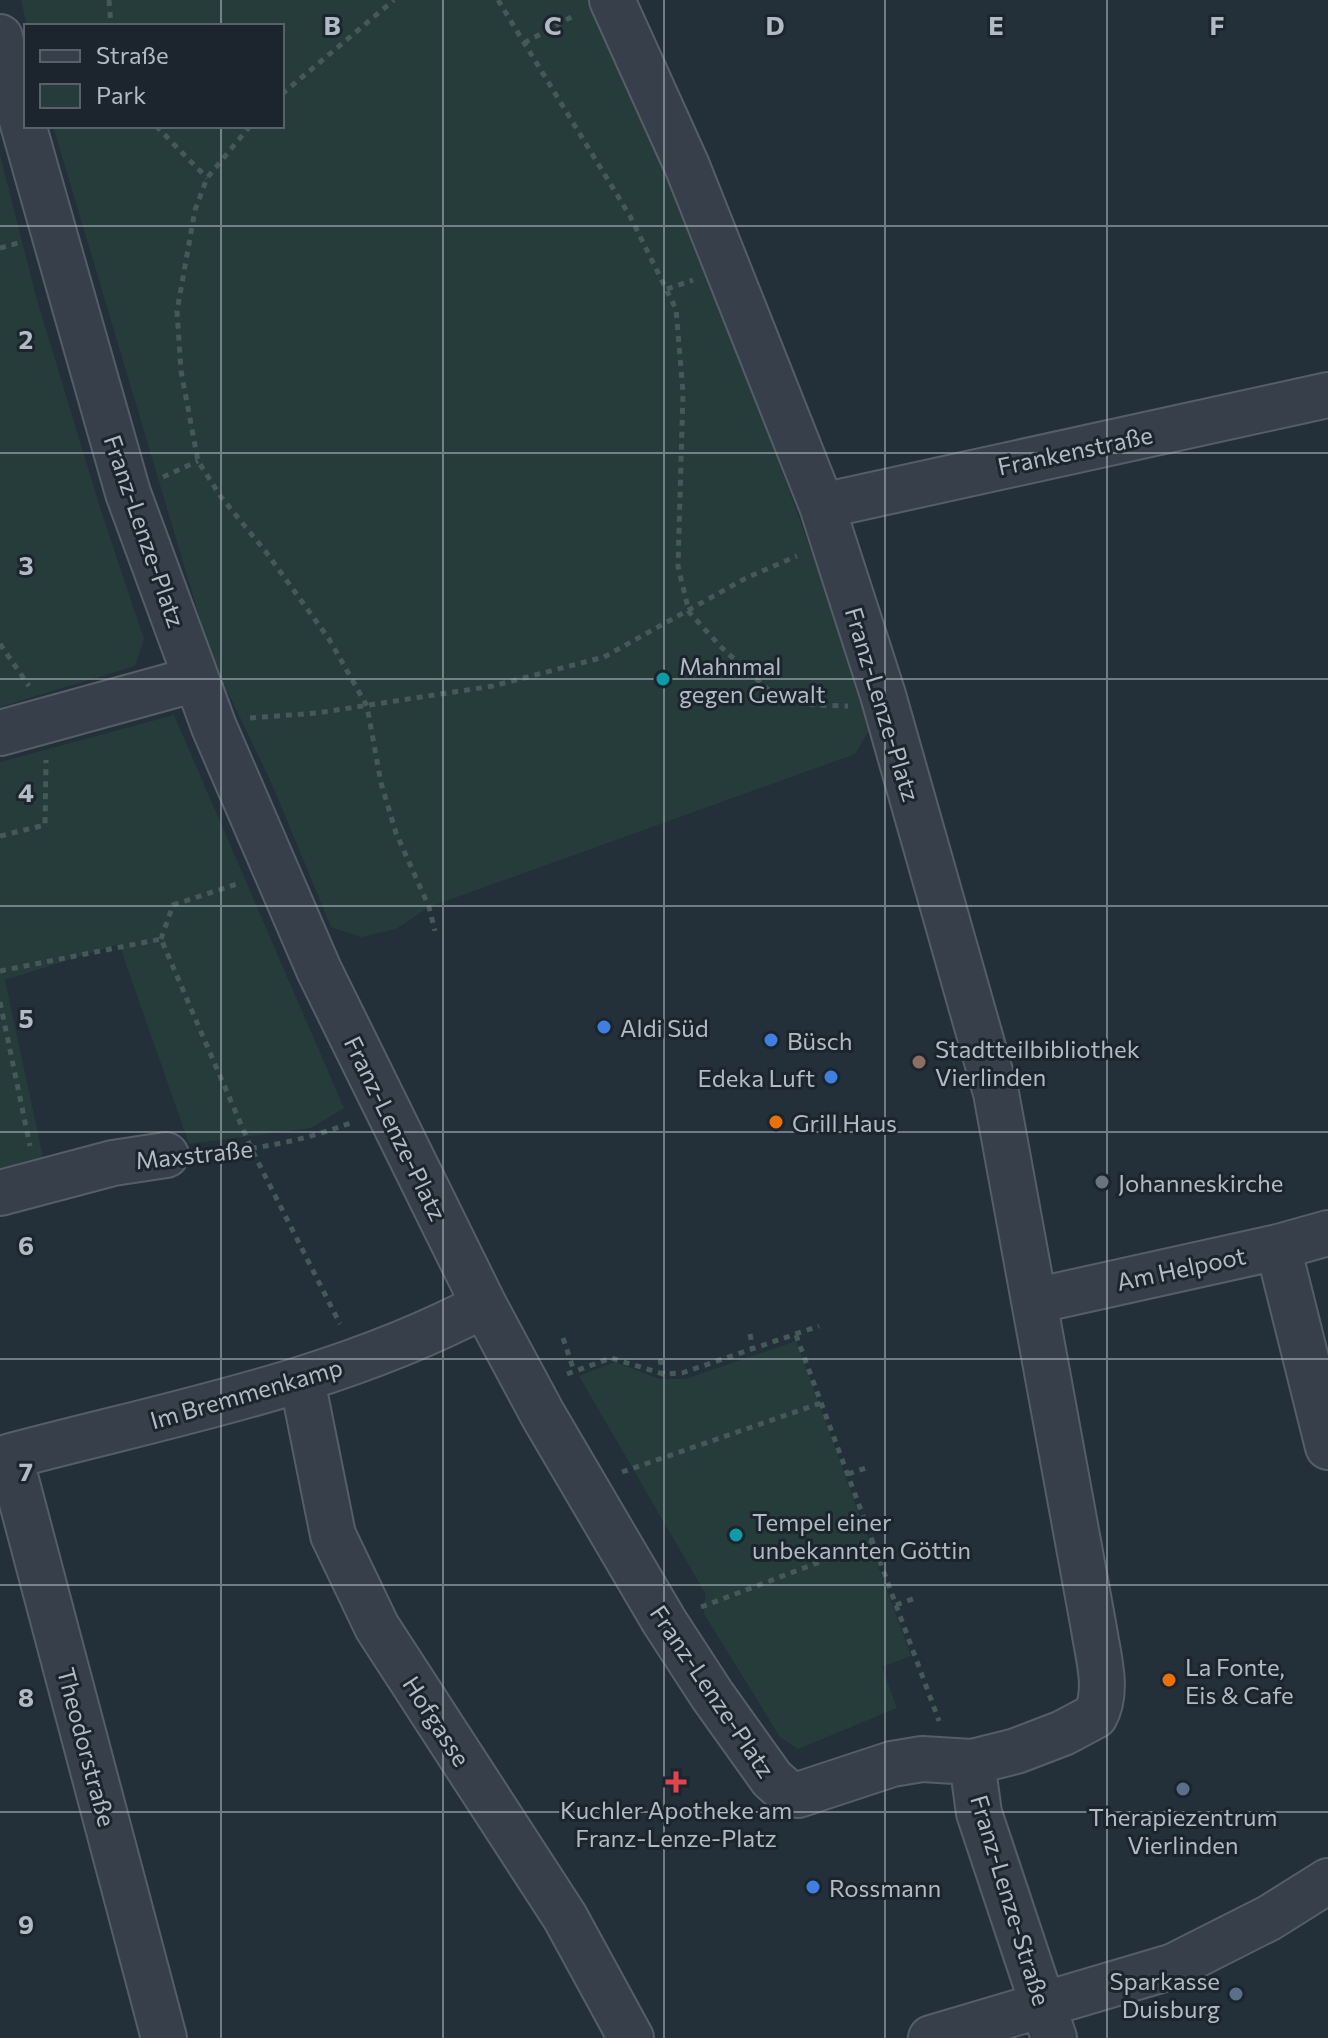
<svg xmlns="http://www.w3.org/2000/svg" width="1328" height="2038" viewBox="0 0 1328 2038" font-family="Commissioner,sans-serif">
<rect width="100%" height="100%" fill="#232f39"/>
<path fill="#263c3b" d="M 21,0 L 599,0 L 718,297 L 874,722 L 855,754 L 429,907 L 396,929 L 361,937 L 331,927 L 274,789 L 212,659 L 53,126 L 282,126 L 282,26 L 27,26 Z
M 0,155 L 37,300 L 102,514 L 144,639 L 135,666 L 0,707 Z
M 174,715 L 344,1108 L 311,1128 L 189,1144 L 119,944 L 5,980 L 45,1166 L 0,1177 L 0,762 Z
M 796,1341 L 911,1656 L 882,1667 L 897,1708 L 798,1749 L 780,1737 L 704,1614 L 705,1593 L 579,1376 L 615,1362 L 659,1379 L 685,1379 Z"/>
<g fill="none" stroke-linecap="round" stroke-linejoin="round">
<g stroke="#555e67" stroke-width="48">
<path id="minor" d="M 0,37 L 7,68 L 128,493 L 214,727 L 319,970 L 484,1305 L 543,1415 L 664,1621 L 712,1695 L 772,1779 L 789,1794 L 798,1795 L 892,1764 L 922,1759 L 972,1762 L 1016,1751 L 1063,1733 L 1095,1716 C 1109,1691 1098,1656 1094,1629 L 996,1093 L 883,695 L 822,506 L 687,166 L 612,0
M 822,506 L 1328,395
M 0,733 L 196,679
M 0,1193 L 113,1163 L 166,1155
M 1278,1247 L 1328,1447
M 1034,1301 L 1278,1247 L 1328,1233
M 302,1380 L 333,1535 L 377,1627 L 565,1917 L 631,2038
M 10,1457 L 164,2038
M 0,1459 C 163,1415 333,1385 484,1305
M 972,1762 L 979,1813 L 1054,2038
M 931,2038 L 1174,1966 L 1269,1918 L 1328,1881"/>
</g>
<path stroke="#455959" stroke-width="5" stroke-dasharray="6 6" stroke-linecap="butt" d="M 109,0 L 111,26
M 498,0 L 630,216 L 676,309 L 683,393 L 678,566 L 689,612 L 721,647 L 773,694 L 815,705 L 848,706
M 524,43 L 575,15
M 282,94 L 394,0
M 156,126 L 207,178
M 250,126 L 207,178 L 195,210 L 177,311 L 181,371 L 198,461 L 221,497 L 266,552 L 329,639 L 367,706 L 381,783 L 396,833 L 429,907 L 435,931
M 0,248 L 18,243
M 667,289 L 693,280
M 163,477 L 198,461
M 0,644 L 29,686
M 250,718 L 317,713 L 493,686 L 604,657 L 746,578 L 797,556
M 0,836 L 45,825 L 46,760
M 161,939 L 173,905 L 240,883
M 0,971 L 161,939 L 252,1150 L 340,1324
M 0,1002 L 30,1146
M 203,1153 C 255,1150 304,1141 353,1122
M 750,1334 L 753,1349
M 796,1335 L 939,1721
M 563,1338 L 574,1371
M 660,1359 L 663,1374
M 567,1374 L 611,1358 L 663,1374 L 682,1373 L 819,1326
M 622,1472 L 821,1403
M 848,1474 L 866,1468
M 896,1605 L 918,1597
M 701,1607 L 875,1541"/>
<use href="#minor" stroke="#37404a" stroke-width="44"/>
</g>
<path fill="none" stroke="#b2bbc5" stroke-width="2" stroke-opacity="0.55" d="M 221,0 L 221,26M 443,0 L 443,2038M 664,0 L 664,2038M 885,0 L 885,2038M 1107,0 L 1107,2038M 221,126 L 221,2038M 0,226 L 1328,226M 0,453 L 1328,453M 0,679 L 1328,679M 0,906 L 1328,906M 0,1132 L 1328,1132M 0,1359 L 1328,1359M 0,1585 L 1328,1585M 0,1812 L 1328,1812"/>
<g fill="#0f9aa8" stroke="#1c252e" stroke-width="3">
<circle cx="663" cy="679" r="8"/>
<circle cx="736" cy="1535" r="8"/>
</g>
<g fill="#3f7fe0" stroke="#1c252e" stroke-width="3">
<circle cx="604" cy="1027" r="8"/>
<circle cx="771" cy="1040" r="8"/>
<circle cx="831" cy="1077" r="8"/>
<circle cx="813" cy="1887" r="8"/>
</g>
<circle fill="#8d6e63" stroke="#1c252e" stroke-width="3" cx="919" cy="1062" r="8"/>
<g fill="#e8710a" stroke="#1c252e" stroke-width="3">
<circle cx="776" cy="1122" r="8"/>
<circle cx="1169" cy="1680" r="8"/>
</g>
<circle fill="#6b7280" stroke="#1c252e" stroke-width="3" cx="1102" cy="1182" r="8"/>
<path fill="#e0444e" stroke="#1c252e" stroke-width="3" d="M672 1770h8v8h8v8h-8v8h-8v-8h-8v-8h8z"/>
<g fill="#5c6f8a" stroke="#1c252e" stroke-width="3">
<circle cx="1183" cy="1789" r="8"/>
<circle cx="1236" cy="1994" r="8"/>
</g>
<g text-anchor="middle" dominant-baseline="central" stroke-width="6" stroke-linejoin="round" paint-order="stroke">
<g font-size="24" fill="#b2bbc5" stroke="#1c252e">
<text transform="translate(1075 450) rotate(-12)">Frankenstraße</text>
<text transform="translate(145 531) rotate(71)">Franz-Lenze-Platz</text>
<text transform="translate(883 704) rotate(73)">Franz-Lenze-Platz</text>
<text transform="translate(396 1128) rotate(64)">Franz-Lenze-Platz</text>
<text transform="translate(194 1154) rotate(-6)">Maxstraße</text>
<text transform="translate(1181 1268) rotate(-12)">Am Helpoot</text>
<text transform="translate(246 1393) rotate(-16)">Im Bremmenkamp</text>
<text transform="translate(713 1691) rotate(56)">Franz-Lenze-Platz</text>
<text transform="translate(437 1721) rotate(57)">Hofgasse</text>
<text transform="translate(87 1747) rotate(75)">Theodorstraße</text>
<text transform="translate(1011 1900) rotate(73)">Franz-Lenze-Straße</text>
</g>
<g font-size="24" fill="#b2bbc5" stroke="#1c252e" text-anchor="start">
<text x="679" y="665">Mahnmal<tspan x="679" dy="28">gegen Gewalt</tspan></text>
<text x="620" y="1027">Aldi Süd</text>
<text x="787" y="1040">Büsch</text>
<text x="935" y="1048">Stadtteilbibliothek<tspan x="935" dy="28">Vierlinden</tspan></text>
<text x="815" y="1077" text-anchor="end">Edeka Luft</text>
<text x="792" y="1122">Grill Haus</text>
<text x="1118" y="1182">Johanneskirche</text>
<text x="752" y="1521">Tempel einer<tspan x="752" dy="28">unbekannten Göttin</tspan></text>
<text x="1185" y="1666">La Fonte,<tspan x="1185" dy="28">Eis &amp; Cafe</tspan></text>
<text x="676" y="1809" text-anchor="middle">Kuchler Apotheke am<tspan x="676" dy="28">Franz-Lenze-Platz</tspan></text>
<text x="1183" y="1816" text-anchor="middle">Therapiezentrum<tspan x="1183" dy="28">Vierlinden</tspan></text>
<text x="829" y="1887">Rossmann</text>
<text x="1220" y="1980" text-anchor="end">Sparkasse<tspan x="1220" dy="28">Duisburg</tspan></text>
</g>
</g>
<g font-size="26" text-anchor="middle" font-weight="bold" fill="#b2bbc5" stroke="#1c252e" stroke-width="6" stroke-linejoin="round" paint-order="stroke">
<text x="332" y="35">B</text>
<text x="553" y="35">C</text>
<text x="775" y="35">D</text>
<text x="996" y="35">E</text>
<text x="1217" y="35">F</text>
<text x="26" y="349">2</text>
<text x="26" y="575">3</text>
<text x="26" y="802">4</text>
<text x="26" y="1028">5</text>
<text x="26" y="1255">6</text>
<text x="26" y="1481">7</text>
<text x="26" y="1707">8</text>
<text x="26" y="1934">9</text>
</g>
<rect x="24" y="24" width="260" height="104" fill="#1c252e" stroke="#58616a" stroke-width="2"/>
<rect x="40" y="50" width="40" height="12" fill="#37404a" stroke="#58616a" stroke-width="2"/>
<text x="96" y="64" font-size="24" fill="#b2bbc5">Straße</text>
<rect x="40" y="84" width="40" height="24" fill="#263c3b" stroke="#58616a" stroke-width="2"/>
<text x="96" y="104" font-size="24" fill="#b2bbc5">Park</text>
</svg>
